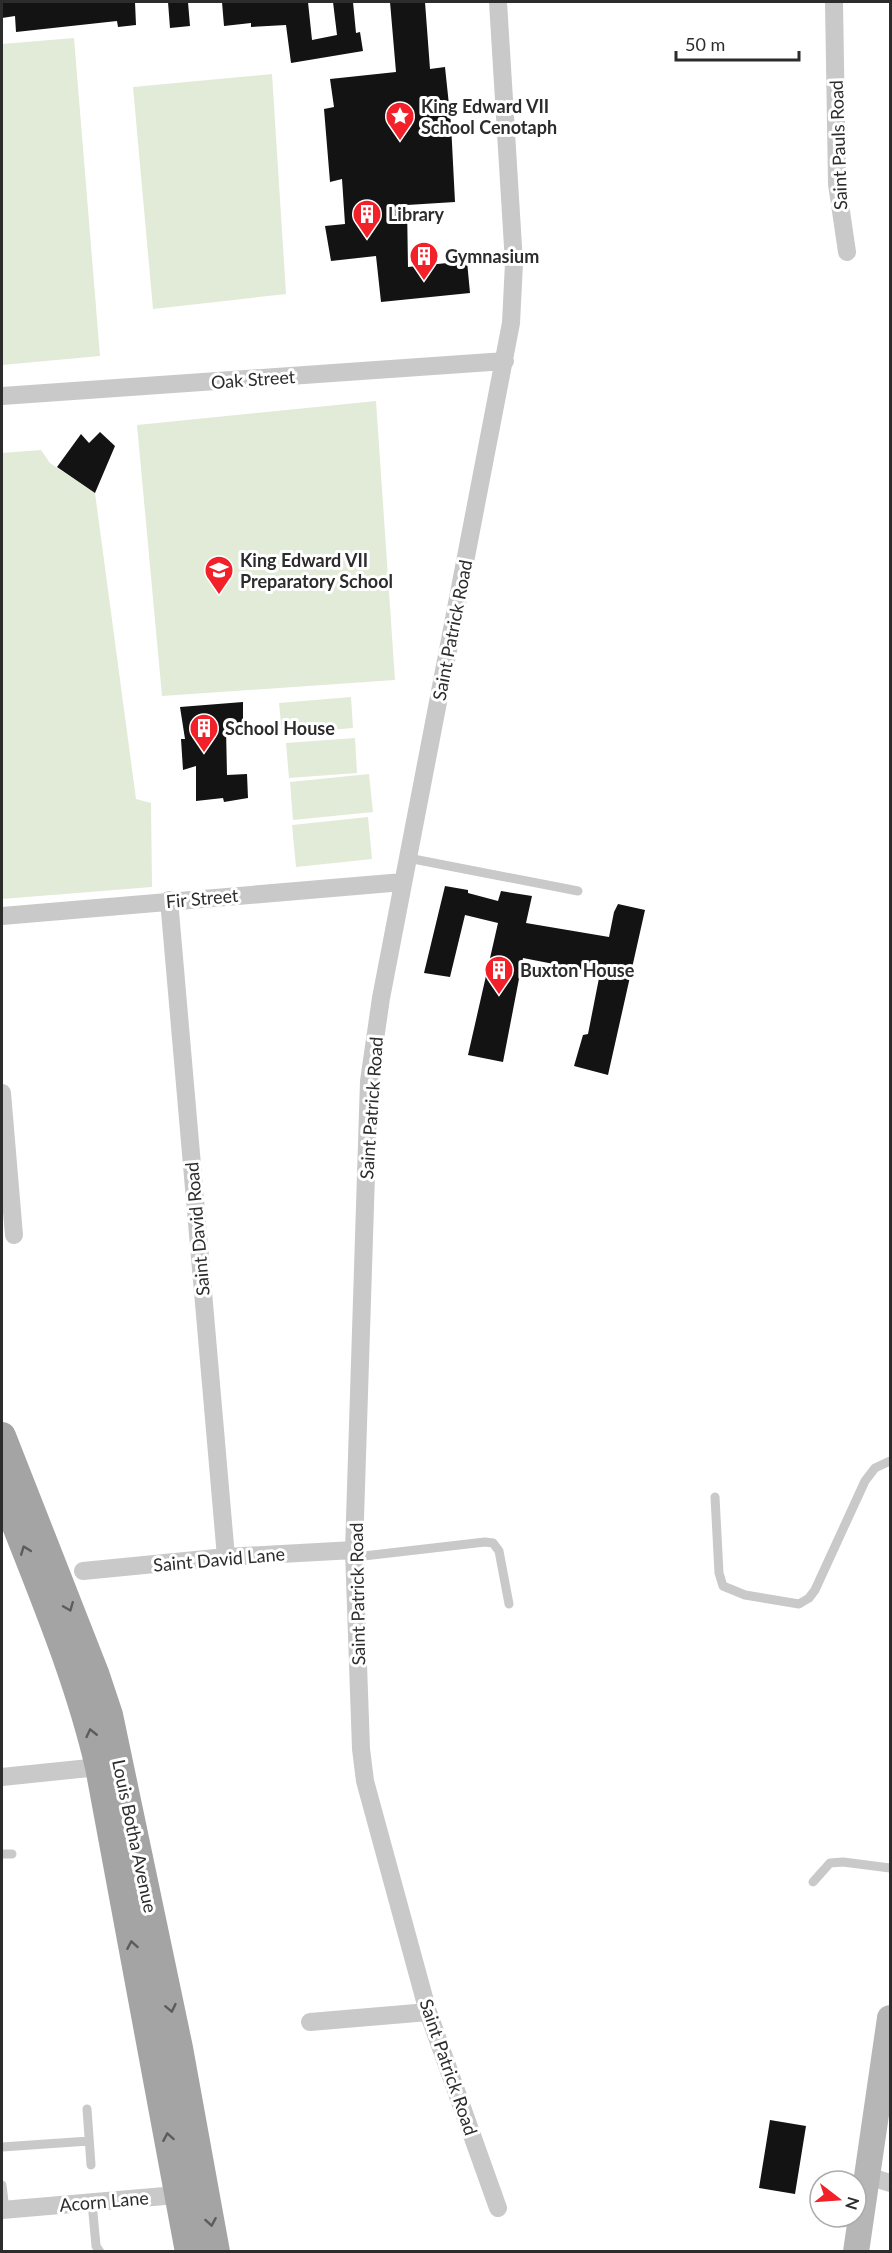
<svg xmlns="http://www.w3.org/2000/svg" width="892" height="2253" viewBox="0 0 892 2253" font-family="Lato,sans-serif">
<rect width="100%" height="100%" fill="#fff"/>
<path fill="#e2ebd8" d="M 74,38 L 100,356 L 2,365 L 2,44 Z
M 272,74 L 286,294 L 153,309 L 133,87 Z
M 376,401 L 395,680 L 162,696 L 137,425 Z
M 41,450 L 50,463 L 95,493 L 136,799 L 151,803 L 152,887 L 2,899 L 2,453 Z
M 351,697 L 353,728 L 282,734 L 279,703 Z
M 355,738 L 357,773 L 289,778 L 286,743 Z
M 369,774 L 373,812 L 293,820 L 290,782 Z
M 368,817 L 372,859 L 296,867 L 292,825 Z"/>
<path fill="#131313" d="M 2,2 L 135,2 L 136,25 L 118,27 L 117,21 L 16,32 L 15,16 L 2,18 Z
M 168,2 L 188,2 L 190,26 L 170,28 Z
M 222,2 L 308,2 L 312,40 L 337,35 L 333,2 L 353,2 L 356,33 L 360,32 L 363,51 L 291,63 L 286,25 L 251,27 L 251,23 L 224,26 Z
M 390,2 L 425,2 L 430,69 L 445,67 L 451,124 L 455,202 L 407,205 L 408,267 L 467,261 L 470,293 L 381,302 L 376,256 L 331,261 L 325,226 L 345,224 L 342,179 L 330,182 L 324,109 L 334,107 L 330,79 L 396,72 Z
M 100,432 L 115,446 L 95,493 L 57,467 L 81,434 L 89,443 Z
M 243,702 L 243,726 L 226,728 L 227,775 L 247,774 L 248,798 L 224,802 L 223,798 L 196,801 L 196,766 L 183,770 L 181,739 L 185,739 L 180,707 Z
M 445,886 L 468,890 L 468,893 L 498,901 L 501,891 L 532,896 L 526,923 L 609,937 L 614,912 L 618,904 L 645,910 L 608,1075 L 574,1066 L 583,1035 L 588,1034 L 600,973 L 523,958 L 503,1062 L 468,1055 L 498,923 L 465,915 L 450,977 L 424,973 Z
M 770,2120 L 806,2126 L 795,2194 L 759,2188 Z"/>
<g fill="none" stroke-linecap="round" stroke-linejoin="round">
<path stroke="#c9c9c9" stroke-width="9" d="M 408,858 L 578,891
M 715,1497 L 719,1573 L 723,1586 L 745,1595 L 799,1604 L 809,1598 L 815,1590 L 865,1481 L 875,1468 L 890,1461
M 355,1557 L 485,1542 L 493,1543 L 499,1551 L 509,1604
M 2,1854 L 12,1854
M 813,1882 L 830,1863 L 843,1862 L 890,1868
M 87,2109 L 91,2165
M 2,2147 L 89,2141
M 2,2185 L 5,2210
M 92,2202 L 96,2246 L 100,2252"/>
<path stroke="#c9c9c9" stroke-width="18" d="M 498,2 L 514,263 L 511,323 L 381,998 L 369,1081 L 354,1550 L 361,1749 L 365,1781 L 428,2012 L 498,2208
M 834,2 L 837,184 L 847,252
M 2,396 L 505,361
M 169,900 L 226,1557
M 2,916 L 403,882
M 2,1093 L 14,1235
M 83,1571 L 226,1557 L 354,1550
M 2,1777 L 99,1767
M 310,2022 L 428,2012
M 868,2176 L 890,2183
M 2,2210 L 188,2194"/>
<path stroke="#b6b6b6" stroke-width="26" d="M 856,2252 L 890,2018"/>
<path stroke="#a4a4a4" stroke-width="28" d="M 2,1436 L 95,1673 L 109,1715 L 179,2048 L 216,2252
M 2,1490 C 37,1581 77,1672 99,1767 L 189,2252"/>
</g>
<defs><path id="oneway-chevron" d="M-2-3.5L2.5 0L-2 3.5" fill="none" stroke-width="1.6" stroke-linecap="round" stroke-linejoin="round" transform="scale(1.5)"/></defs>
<g stroke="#5c5c5c">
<use href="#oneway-chevron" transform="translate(25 1550) rotate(-111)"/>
<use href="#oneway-chevron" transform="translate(69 1607) rotate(68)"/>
<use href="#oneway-chevron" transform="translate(91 1733) rotate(-103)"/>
<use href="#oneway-chevron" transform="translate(132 1945) rotate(-100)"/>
<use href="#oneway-chevron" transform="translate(171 2008) rotate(78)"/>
<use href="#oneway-chevron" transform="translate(168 2137) rotate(-100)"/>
<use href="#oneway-chevron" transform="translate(211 2222) rotate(80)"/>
</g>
<defs>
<g id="sight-pin" transform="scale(1.5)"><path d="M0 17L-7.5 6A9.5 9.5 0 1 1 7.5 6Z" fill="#f12029" stroke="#fff"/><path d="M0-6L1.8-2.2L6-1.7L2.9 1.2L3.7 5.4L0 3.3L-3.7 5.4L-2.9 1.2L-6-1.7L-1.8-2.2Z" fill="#fff"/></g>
<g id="building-pin" transform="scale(1.5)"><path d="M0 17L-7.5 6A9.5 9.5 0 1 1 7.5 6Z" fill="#f12029" stroke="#fff"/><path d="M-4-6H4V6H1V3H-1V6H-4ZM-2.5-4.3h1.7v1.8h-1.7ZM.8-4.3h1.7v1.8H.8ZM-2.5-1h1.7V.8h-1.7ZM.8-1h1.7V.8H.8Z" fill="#fff"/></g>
<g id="school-pin" transform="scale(1.5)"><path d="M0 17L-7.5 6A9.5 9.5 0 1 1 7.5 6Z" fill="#f12029" stroke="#fff"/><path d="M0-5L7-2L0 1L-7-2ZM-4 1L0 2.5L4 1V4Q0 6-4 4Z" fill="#fff"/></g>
</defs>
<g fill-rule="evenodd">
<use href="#sight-pin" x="400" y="116"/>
<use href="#building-pin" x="367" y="214"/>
<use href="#building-pin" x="424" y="256"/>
<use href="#school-pin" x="219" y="570"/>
<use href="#building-pin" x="204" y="728"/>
<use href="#building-pin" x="499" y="970"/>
</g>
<g text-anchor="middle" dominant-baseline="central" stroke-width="6" stroke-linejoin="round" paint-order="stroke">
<g font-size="18" font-weight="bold" fill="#2c2c2c" stroke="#fff" text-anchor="start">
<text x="421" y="106">King Edward VII<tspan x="421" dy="21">School Cenotaph</tspan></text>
<text x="388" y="214">Library</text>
<text x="445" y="256">Gymnasium</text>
<text x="240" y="560">King Edward VII<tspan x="240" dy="21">Preparatory School</tspan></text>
<text x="225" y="728">School House</text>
<text x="520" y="970">Buxton House</text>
</g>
<g font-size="18" fill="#2c2c2c" stroke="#fff">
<text transform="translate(838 145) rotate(-92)">Saint Pauls Road</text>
<text transform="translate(253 379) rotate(-4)">Oak Street</text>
<text transform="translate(452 630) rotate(-79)">Saint Patrick Road</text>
<text transform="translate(202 898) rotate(-5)">Fir Street</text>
<text transform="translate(371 1108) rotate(-86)">Saint Patrick Road</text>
<text transform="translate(197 1229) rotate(-95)">Saint David Road</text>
<text transform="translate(219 1559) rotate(-5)">Saint David Lane</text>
<text transform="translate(357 1594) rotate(-91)">Saint Patrick Road</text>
<text transform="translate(135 1836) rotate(78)">Louis Botha Avenue</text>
<text transform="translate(449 2067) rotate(71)">Saint Patrick Road</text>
<text transform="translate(104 2201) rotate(-5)">Acorn Lane</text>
</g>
</g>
<rect width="892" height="2253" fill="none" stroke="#2c2c2c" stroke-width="6"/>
<g transform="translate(838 2199) rotate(107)"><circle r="28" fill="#ffffff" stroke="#ababab" stroke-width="1.5"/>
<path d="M0-4.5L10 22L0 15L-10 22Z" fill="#f12029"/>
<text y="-9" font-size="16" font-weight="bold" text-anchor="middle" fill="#2c2c2c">N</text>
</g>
<path d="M676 51v9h123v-9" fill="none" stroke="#2c2c2c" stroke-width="3"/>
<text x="685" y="51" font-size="18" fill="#2c2c2c" stroke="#ffffff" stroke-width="4.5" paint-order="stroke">50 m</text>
</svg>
